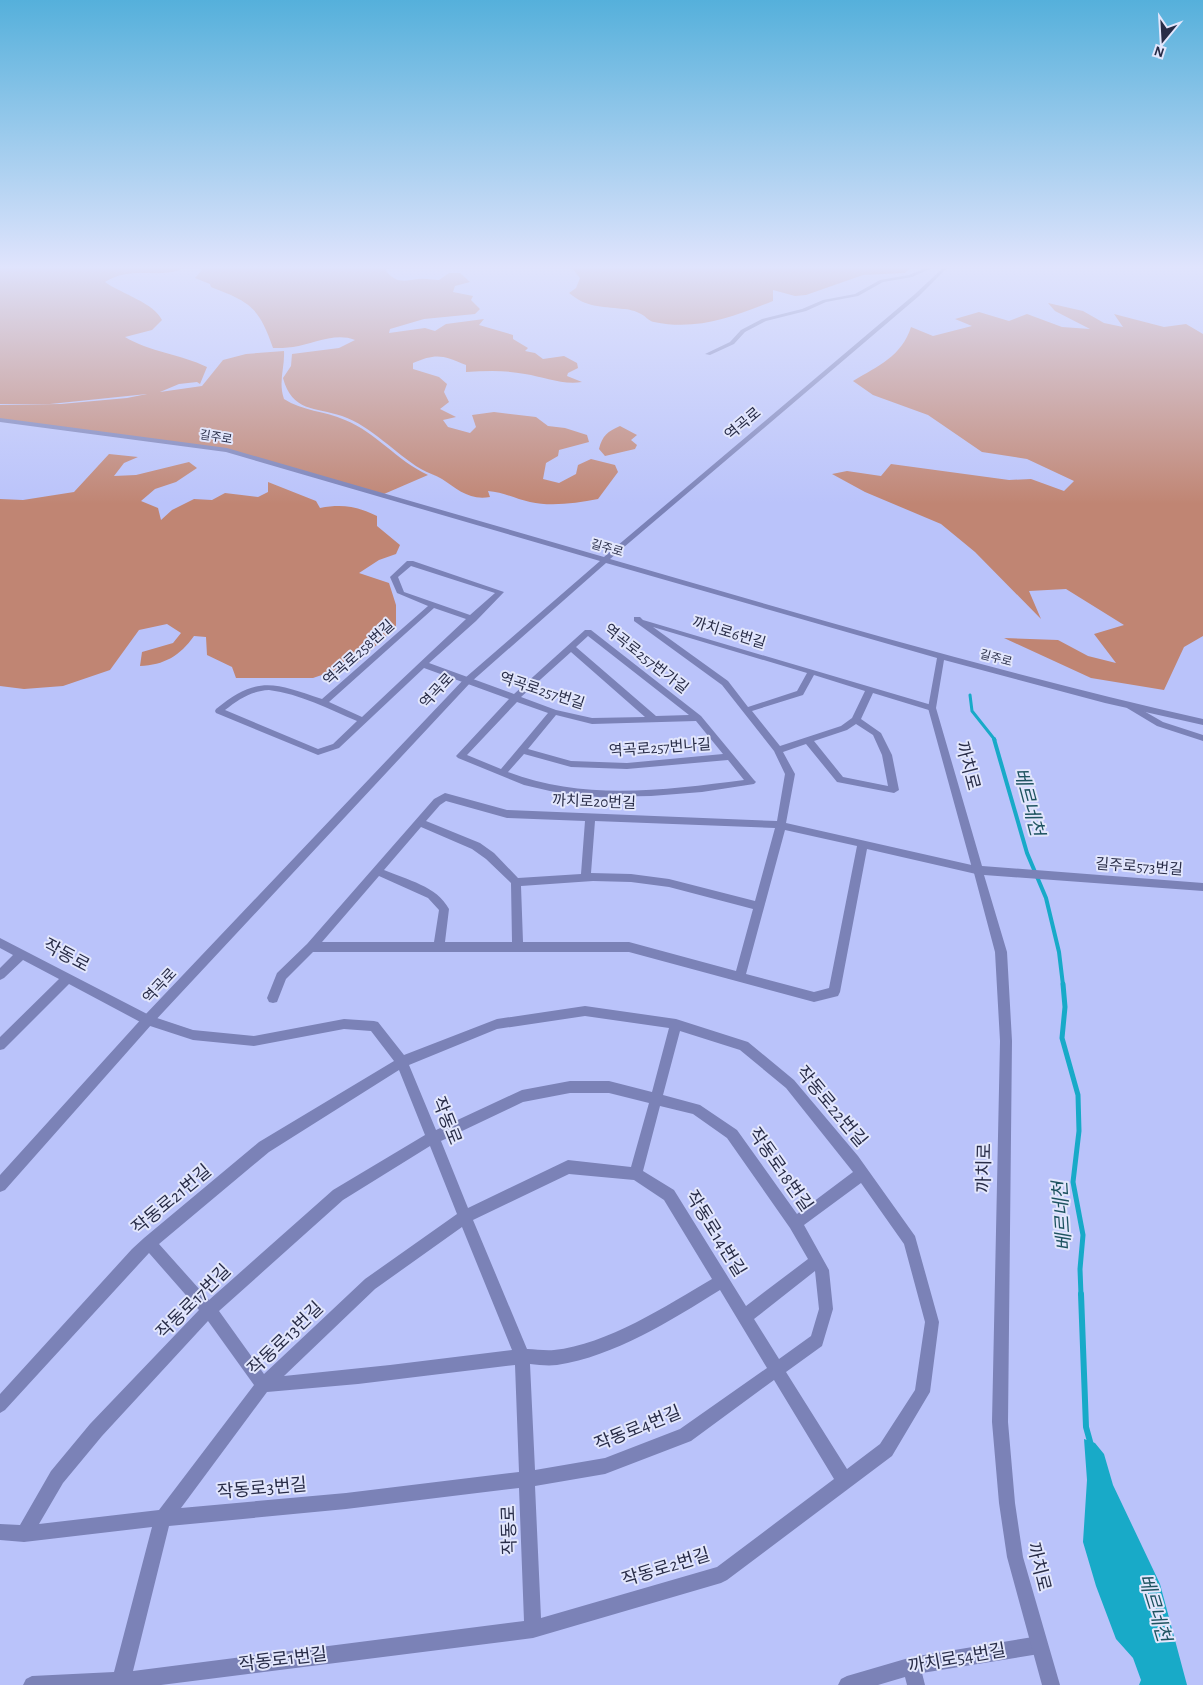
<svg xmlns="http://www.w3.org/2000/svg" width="1203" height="1685" viewBox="0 0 1203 1685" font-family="'Alegreya Sans','Noto Sans KR',sans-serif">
<rect width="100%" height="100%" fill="#bac3fa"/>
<path fill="#c08573" d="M 0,268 L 184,268 C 159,280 132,265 105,282 C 122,294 154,303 162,320 L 152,330 L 125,337 C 150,352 180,354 207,367 L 200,384 L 197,382 L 179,384 L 160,392 L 202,386 L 223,360 L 246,354 L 284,351 C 285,367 278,382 284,399 C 302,411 325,411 345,420 C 377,433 396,460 428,475 L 384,494 L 227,450 L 0,420 L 0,405 L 61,404 L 127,398 L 147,394 L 50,404 L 0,404 Z
M 199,268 L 389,268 L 385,269 C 395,284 404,281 419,279 C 426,278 433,280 439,280 L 449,273 L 460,273 L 470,282 L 455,286 L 453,292 L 473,296 L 471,300 L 480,309 L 475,314 L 424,319 L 390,329 L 389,333 L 425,328 L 435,331 L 446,324 L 484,319 L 479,325 L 513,335 L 513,339 L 528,348 L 525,351 L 535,353 L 543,359 L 564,356 L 577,363 L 578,368 L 568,373 L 567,376 L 582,382 C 562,385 544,377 525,374 C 505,370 486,371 466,372 L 466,365 C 443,355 436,353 413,363 L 413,369 L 439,377 L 447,384 L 444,392 L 449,402 L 440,409 L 456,417 L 443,420 L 448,427 L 470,433 L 476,427 L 472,415 L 494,412 L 536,417 L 548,426 L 565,428 L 587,435 L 589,442 L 559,450 L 558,456 L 546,463 L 543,479 L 559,483 L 576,474 L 578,465 L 591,459 L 615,465 L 618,472 L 598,499 C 576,503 552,507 530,502 C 516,499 503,492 488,491 L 490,497 C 470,501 457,489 442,479 C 435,475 428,473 421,469 C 394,453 373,427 342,416 C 315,407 292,412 283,378 L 291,366 L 292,354 L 339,348 L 355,340 C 335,332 313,344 293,347 C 286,348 279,348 273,348 C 259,307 250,302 211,287 L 210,284 L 195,278 L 202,270 Z
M 572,268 L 910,268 L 905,273 L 863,275 L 806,295 L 795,296 L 773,290 L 773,301 C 733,317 697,331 654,322 C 648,321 646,316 641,314 C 636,311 628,309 623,309 C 600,306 587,308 569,293 L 576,288 L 580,278 Z
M 1048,303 L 1083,311 L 1104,323 L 1123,327 L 1114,314 L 1164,327 L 1186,324 L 1203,334 L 1203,636 L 1184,647 L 1164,690 L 1091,678 L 1004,638 L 1058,640 L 1088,656 L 1116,663 L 1094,634 L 1124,625 L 1066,589 L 1029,591 L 1041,619 L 975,552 L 941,524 L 865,492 L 832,474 L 847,471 L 881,476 L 891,464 L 1009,480 L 1031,479 L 1064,491 L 1074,481 L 1027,459 L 982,452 L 928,415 L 873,395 L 853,381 C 878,366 902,356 911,327 L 933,336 L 972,326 L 955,319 L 979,312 L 1009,321 L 1027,314 L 1062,327 L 1090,329 L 1055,311 Z
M 620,426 L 637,435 L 631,440 L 637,445 L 635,449 L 605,456 L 599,449 C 602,436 608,431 620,426 Z
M 109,454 L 138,457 L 124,463 L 114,476 L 136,475 L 189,462 L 197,468 L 176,482 L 155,489 L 141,501 L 158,508 L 161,520 L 172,510 L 194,499 L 212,500 L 225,493 L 258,497 L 268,492 L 268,482 L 316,501 L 320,508 C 342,504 357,506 377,516 L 377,526 L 400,545 L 396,554 L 379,560 L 359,573 L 389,583 L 396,605 L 396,627 L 357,663 L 313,678 L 236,678 L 232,667 L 207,655 L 206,637 L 194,636 C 180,656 164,665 140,666 L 142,652 L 173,643 L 181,633 L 167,624 L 139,630 L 110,670 L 63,686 L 24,689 L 0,686 L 0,499 L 23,500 L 74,492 Z"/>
<path fill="#18aac8" d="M 1084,1439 L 1095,1443 L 1104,1454 L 1113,1485 L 1160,1584 L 1187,1685 L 1139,1685 L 1141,1680 L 1133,1658 L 1116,1639 L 1096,1586 L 1083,1542 L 1087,1480 Z"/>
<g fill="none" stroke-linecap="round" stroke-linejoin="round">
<path stroke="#18aac8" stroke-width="3" d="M 970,695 L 972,711 L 995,740"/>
<path stroke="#18aac8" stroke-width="4" d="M 994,739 L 1027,853 L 1046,898 L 1059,952 L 1063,985"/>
<path stroke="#18aac8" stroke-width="5" d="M 1063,984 L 1065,1007 L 1062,1038 L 1078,1095 L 1079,1131 L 1073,1182 L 1083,1235 L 1080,1269 L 1081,1295"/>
<path stroke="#18aac8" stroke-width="6" d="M 1081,1294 L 1086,1427 L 1091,1445"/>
<path fill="#7b82b7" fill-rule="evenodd" d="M 926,268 L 932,268 L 912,277 L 883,282 L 858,296 L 826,302 L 806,311 L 766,321 L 745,332 L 734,344 L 710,355 L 705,354 L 730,342 L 741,330 L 762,319 L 802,309 L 823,300 L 855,294 L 880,280 L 909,275 Z
M 407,561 L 413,561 L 504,592 L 476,621 L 429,663 L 514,694 L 585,630 L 591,630 L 701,716 L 754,780 L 756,782 L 754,784 L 702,792 L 651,796 L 599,797 L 574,795 L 550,791 L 524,785 L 458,758 L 456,756 L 509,699 L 424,668 L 339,748 L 318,755 L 216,713 L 215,711 L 216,709 C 258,675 274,683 322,699 L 428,606 L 397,593 L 390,577 ZM 411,566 L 495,593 L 470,615 L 404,592 L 398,577 ZM 434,608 L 466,619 L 362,717 L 329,702 ZM 588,636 L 689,715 L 656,716 L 576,647 ZM 571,652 L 645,717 L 592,718 L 556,710 L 521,697 ZM 269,690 C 300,694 329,709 357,721 L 333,744 L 318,749 L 225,710 C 239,699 251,691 269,690 ZM 517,702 L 548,713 L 501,769 L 467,755 ZM 556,715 L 592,724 L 696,721 L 723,754 L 627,763 L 571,761 L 528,749 ZM 524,754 L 571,767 L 627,769 L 728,760 L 744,780 C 666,790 583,801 508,772 Z
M 634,617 L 640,617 L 643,620 L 935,706 L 936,708 L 932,711 L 873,693 L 861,719 L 881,733 L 892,755 L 899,790 L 894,793 L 837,782 L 806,744 L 783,752 L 795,774 L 786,823 L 976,866 L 980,867 L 981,870 L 980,873 L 976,874 L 867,849 L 840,992 L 838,996 L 814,1002 L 629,952 L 313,952 L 286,979 L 277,1002 L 273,1003 L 269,1002 L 267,998 L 277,973 L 307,944 L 434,799 L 445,793 L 507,810 L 777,821 L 785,774 L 774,751 L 722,685 L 634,621 ZM 653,627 L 807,673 L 797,691 L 748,707 L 728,681 ZM 814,675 L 865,691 L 852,718 L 841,726 L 780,746 L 752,711 L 803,695 ZM 856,724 L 873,735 L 882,755 L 888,786 L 843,777 L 814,741 L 847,730 ZM 446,801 L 507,818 L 585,821 L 581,874 L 518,878 L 494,853 L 480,843 L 426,821 L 440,805 ZM 595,821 L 775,828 L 755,901 L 669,879 L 631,874 L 591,873 ZM 421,827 L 472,849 L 486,859 L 511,883 L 512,942 L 445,942 L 449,909 C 437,886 407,880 384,870 ZM 785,830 L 857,846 L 829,988 L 814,992 L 746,974 ZM 379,876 L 428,898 L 439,910 L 434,942 L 322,942 ZM 593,881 L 631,882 L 669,887 L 753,909 L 736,971 L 629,942 L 523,942 L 521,886 Z
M 1130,703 L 1163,722 L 1203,735 L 1203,741 L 1157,726 L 1127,708 L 1126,706 Z
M 0,938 L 151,1016 L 193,1030 L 254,1036 L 344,1019 L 374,1021 L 378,1022 L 404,1055 L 497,1019 L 585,1006 L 676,1019 L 748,1042 L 794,1080 L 858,1156 L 915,1236 L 939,1322 L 930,1392 L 927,1397 L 892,1456 L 727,1580 L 721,1583 L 533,1638 L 161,1685 L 23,1685 L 26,1679 L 32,1676 L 114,1672 L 152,1527 L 24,1542 L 0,1540 L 0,1524 L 20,1525 L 51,1471 L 90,1424 L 199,1310 L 149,1253 L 5,1410 L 0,1413 L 0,1394 L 132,1249 L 144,1238 L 259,1142 L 394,1061 L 371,1031 L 344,1029 L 254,1046 L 193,1040 L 144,1024 L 69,984 L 4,1049 L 0,1050 L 0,1037 L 59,979 L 23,960 L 4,978 L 0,980 L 0,968 L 13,955 L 0,948 ZM 585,1016 L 669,1028 L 652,1092 L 609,1081 L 570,1081 L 522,1090 L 436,1130 L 409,1065 L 497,1029 ZM 680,1031 L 740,1050 L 786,1088 L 853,1172 L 797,1214 L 737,1130 L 700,1105 L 663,1095 ZM 399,1070 L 425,1135 L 333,1190 L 209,1300 L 159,1244 L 269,1152 ZM 570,1093 L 609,1093 L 649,1103 L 631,1167 L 568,1160 L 468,1208 L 441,1141 L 523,1102 ZM 660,1106 L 693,1114 L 727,1138 L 790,1228 L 808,1259 L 746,1306 L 674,1190 L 643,1171 ZM 430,1146 L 457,1214 L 365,1279 L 264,1374 L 219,1311 L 343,1200 ZM 569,1174 L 634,1180 L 664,1200 L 712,1279 C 668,1305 606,1345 554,1350 C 545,1351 536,1349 527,1349 L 473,1220 ZM 861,1183 L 904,1244 L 925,1322 L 915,1390 L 880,1444 L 847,1469 L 786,1372 L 822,1346 L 833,1309 L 829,1270 L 804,1225 ZM 462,1227 L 512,1350 L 390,1365 L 284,1376 L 375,1289 ZM 815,1271 L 819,1309 L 811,1336 L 779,1359 L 754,1319 ZM 720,1290 L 767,1368 L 680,1429 L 605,1458 L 535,1470 L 530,1364 C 539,1365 548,1366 557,1365 C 615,1356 670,1321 720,1290 ZM 208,1321 L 254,1385 L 159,1510 L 39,1524 L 63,1483 L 102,1436 ZM 515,1365 L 519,1472 L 346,1493 L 181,1508 L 267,1392 L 358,1384 ZM 774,1380 L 834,1479 L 717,1567 L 541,1618 L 535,1486 L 605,1474 L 691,1441 ZM 519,1488 L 524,1621 L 133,1671 L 169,1526 L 346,1509 Z
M 1039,1636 L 1045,1639 L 1048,1645 L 1045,1651 L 1039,1654 L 922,1673 L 925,1685 L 907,1685 L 905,1677 L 878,1685 L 838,1685 L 841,1679 L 847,1676 L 912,1657 Z"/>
<path fill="#7b82b7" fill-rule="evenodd" d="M 943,268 L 947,268 L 919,296 L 610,559 C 807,616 1003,674 1203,719 L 1203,725 L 1105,703 L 944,660 L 936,708 L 982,866 L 1203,883 L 1203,891 L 984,875 L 1007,952 L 1012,1041 L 1008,1422 L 1015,1503 L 1023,1557 L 1060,1685 L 1042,1685 L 1007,1557 L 999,1503 L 992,1422 L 1000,1041 L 995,952 L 974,873 L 971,870 L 972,868 L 928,708 L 937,658 L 606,563 L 471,682 L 152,1024 L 5,1190 L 0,1192 L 0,1175 L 144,1016 L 465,678 L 600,561 L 226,452 L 0,422 L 0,418 L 227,448 L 604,557 L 915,294 Z"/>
</g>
<linearGradient id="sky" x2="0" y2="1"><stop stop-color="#55b0db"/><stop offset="0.53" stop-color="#e0e4fd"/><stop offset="1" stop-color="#e0e4fd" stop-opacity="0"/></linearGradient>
<rect width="1203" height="504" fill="url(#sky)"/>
<g text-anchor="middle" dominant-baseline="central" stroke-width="4" stroke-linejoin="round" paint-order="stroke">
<g font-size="12" fill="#282c47" stroke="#e2e6fc">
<text transform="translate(216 437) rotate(9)">길주로</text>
<text transform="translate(607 548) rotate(16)">길주로</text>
<text transform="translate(996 658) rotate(15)">길주로</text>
</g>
<g font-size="15" fill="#282c47" stroke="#e2e6fc">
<text transform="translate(743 424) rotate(-40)">역곡로</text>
<text transform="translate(729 633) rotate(17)">까치로6번길</text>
<text transform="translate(359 653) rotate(-42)">역곡로258번길</text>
<text transform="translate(646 659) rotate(38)">역곡로257번가길</text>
<text transform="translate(437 691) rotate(-47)">역곡로</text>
<text transform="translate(542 691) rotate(18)">역곡로257번길</text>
<text transform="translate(660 748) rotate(-4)">역곡로257번나길</text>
<text transform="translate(594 802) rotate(2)">까치로20번길</text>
<text transform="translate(1139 867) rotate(4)">길주로573번길</text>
<text transform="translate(160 986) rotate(-47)">역곡로</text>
</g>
<g font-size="18" fill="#282c47" stroke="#e2e6fc">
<text transform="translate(967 766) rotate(75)">까치로</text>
<text transform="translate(66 956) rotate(28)">작동로</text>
<text transform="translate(831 1107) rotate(50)">작동로22번길</text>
<text transform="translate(446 1121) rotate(68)">작동로</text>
<text transform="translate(985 1168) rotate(-89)">까치로</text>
<text transform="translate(780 1170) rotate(55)">작동로18번길</text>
<text transform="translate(172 1200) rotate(-40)">작동로21번길</text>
<text transform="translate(715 1234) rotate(58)">작동로14번길</text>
<text transform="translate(194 1302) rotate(-45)">작동로17번길</text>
<text transform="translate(286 1339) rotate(-44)">작동로13번길</text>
<text transform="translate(638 1429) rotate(-22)">작동로4번길</text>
<text transform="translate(262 1489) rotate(-5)">작동로3번길</text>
<text transform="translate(510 1530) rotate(-92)">작동로</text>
<text transform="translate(1038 1567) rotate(76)">까치로</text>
<text transform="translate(666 1568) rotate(-17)">작동로2번길</text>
<text transform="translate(957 1659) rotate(-10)">까치로54번길</text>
<text transform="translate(283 1660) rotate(-7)">작동로1번길</text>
</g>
<g font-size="19" font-style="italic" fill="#1e5360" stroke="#e2e6fc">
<text transform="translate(1028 802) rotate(75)">베르네천</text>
<text transform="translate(1063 1216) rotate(-94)">베르네천</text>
<text transform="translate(1154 1608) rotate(73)">베르네천</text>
</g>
</g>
<g transform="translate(1163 40) rotate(198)" stroke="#e2e6fc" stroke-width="4" paint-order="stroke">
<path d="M0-4L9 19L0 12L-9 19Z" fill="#282c47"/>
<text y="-8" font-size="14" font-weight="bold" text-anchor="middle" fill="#282c47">N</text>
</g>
</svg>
